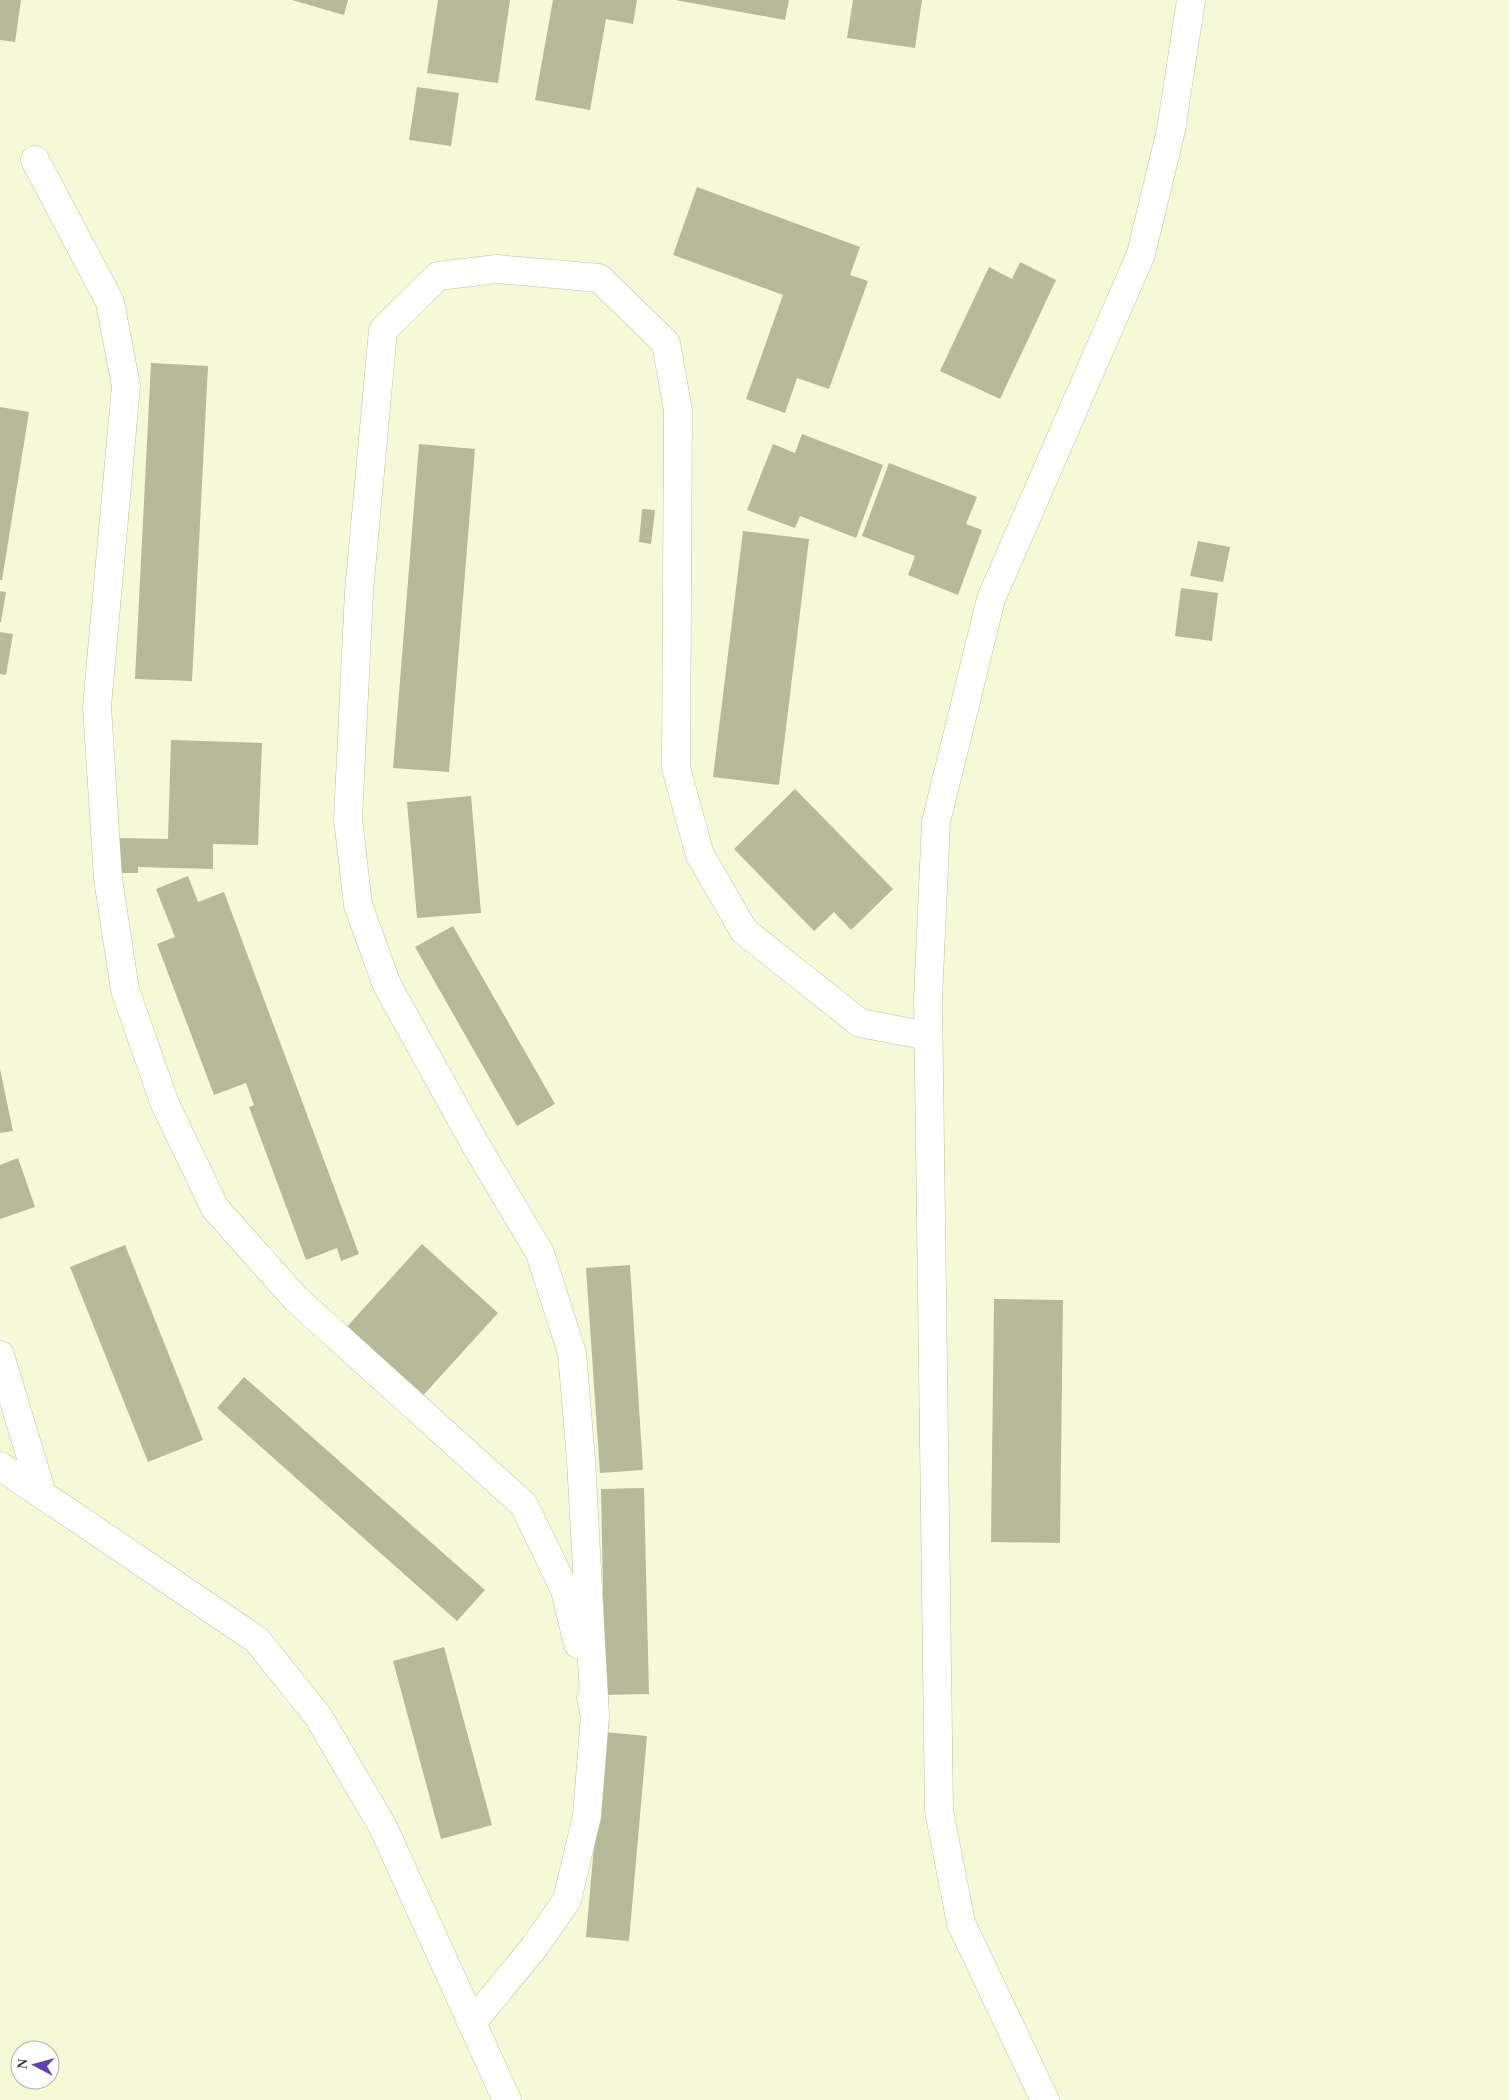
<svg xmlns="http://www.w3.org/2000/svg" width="1509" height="2100" viewBox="0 0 1509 2100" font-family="Georgia,serif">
<rect width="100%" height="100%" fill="#f5f9d5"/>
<path fill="#b7ba98" d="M 0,0 L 21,0 L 15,42 L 0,40 Z
M 292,0 L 348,0 L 344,15 Z
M 438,0 L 510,0 L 498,83 L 427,73 Z
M 553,0 L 637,0 L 633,24 L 606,19 L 590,110 L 535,100 Z
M 675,0 L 789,0 L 785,20 Z
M 853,0 L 922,0 L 915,48 L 847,38 Z
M 417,87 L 459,93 L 451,146 L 409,140 Z
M 697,187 L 860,247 L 850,275 L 868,281 L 829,389 L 797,378 L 785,413 L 746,399 L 783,295 L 673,255 Z
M 1020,262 L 1056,280 L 1000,399 L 940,371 L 989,267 L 1012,279 Z
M 151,363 L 208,366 L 192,681 L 135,679 Z
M 0,407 L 29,412 L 2,580 L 0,580 Z
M 802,434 L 883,465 L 856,538 L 800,516 L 795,528 L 747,510 L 773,444 L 795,453 Z
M 419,444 L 475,449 L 449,772 L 393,768 Z
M 889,463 L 977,497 L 966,524 L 982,530 L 958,595 L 908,575 L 915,556 L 862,536 Z
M 642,509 L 655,510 L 651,544 L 639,542 Z
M 743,531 L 809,539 L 779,785 L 713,777 Z
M 1198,541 L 1230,547 L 1223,582 L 1190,576 Z
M 1181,588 L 1218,593 L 1212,641 L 1175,636 Z
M 0,591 L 6,592 L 1,622 L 0,622 Z
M 0,632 L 13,634 L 6,675 L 0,674 Z
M 171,740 L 262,743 L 258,845 L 213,844 L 213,869 L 138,867 L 138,873 L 114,873 L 115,838 L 168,839 Z
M 795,789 L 893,889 L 851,930 L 834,912 L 814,931 L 734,849 Z
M 471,796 L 481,913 L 417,918 L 407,802 Z
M 188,876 L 198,902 L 224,892 L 359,1254 L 341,1261 L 337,1248 L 306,1260 L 249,1107 L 254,1105 L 246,1083 L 214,1095 L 157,944 L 175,937 L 156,889 Z
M 453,926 L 555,1104 L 517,1126 L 415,947 Z
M 0,1069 L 13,1131 L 0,1133 Z
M 18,1158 L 35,1207 L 0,1219 L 0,1165 Z
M 422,1244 L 498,1313 L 418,1401 L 343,1331 Z
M 125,1245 L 203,1440 L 148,1462 L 70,1267 Z
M 630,1265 L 643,1470 L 600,1473 L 586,1268 Z
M 994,1299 L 1063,1300 L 1060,1543 L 991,1542 Z
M 244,1377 L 485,1590 L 457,1621 L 217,1408 Z
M 644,1488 L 649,1694 L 605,1695 L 601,1489 Z
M 444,1647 L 492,1825 L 441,1839 L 393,1661 Z
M 604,1732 L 647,1736 L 629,1941 L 586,1937 Z"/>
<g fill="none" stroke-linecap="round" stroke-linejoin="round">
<g stroke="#bfc3a0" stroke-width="29">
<path id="minor" d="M 35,160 L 110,302 L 126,386 L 97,706 L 108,879 L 125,990 L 165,1104 L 215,1208 L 296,1299 L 524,1505 L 565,1590 L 578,1644
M 0,1355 L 42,1494
M 0,1466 L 257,1640 L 318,1716 L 383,1827 L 507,2100
M 595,1716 L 581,1460 L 572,1353 L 540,1253 L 474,1142 L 387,985 L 358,905 L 348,819 L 359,592 L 383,330 L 438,276 L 497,269 L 599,278 L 666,343 L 678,411 L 676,768 L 700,855 L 744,931 L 860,1023 L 928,1036
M 472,2023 L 535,1946 L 567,1900 L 587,1816 L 595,1716 L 591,1698
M 1045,2100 L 961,1923 L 939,1811 L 928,999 L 936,822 L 991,599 L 1141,254 L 1171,130 L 1191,0"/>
</g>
<use href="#minor" stroke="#fff" stroke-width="28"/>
</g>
<g transform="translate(35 2065) rotate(276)"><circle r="24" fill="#ffffff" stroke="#afb0aa"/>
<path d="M0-4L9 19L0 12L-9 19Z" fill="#633eb7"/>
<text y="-8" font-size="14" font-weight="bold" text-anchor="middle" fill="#37392b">N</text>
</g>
</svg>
